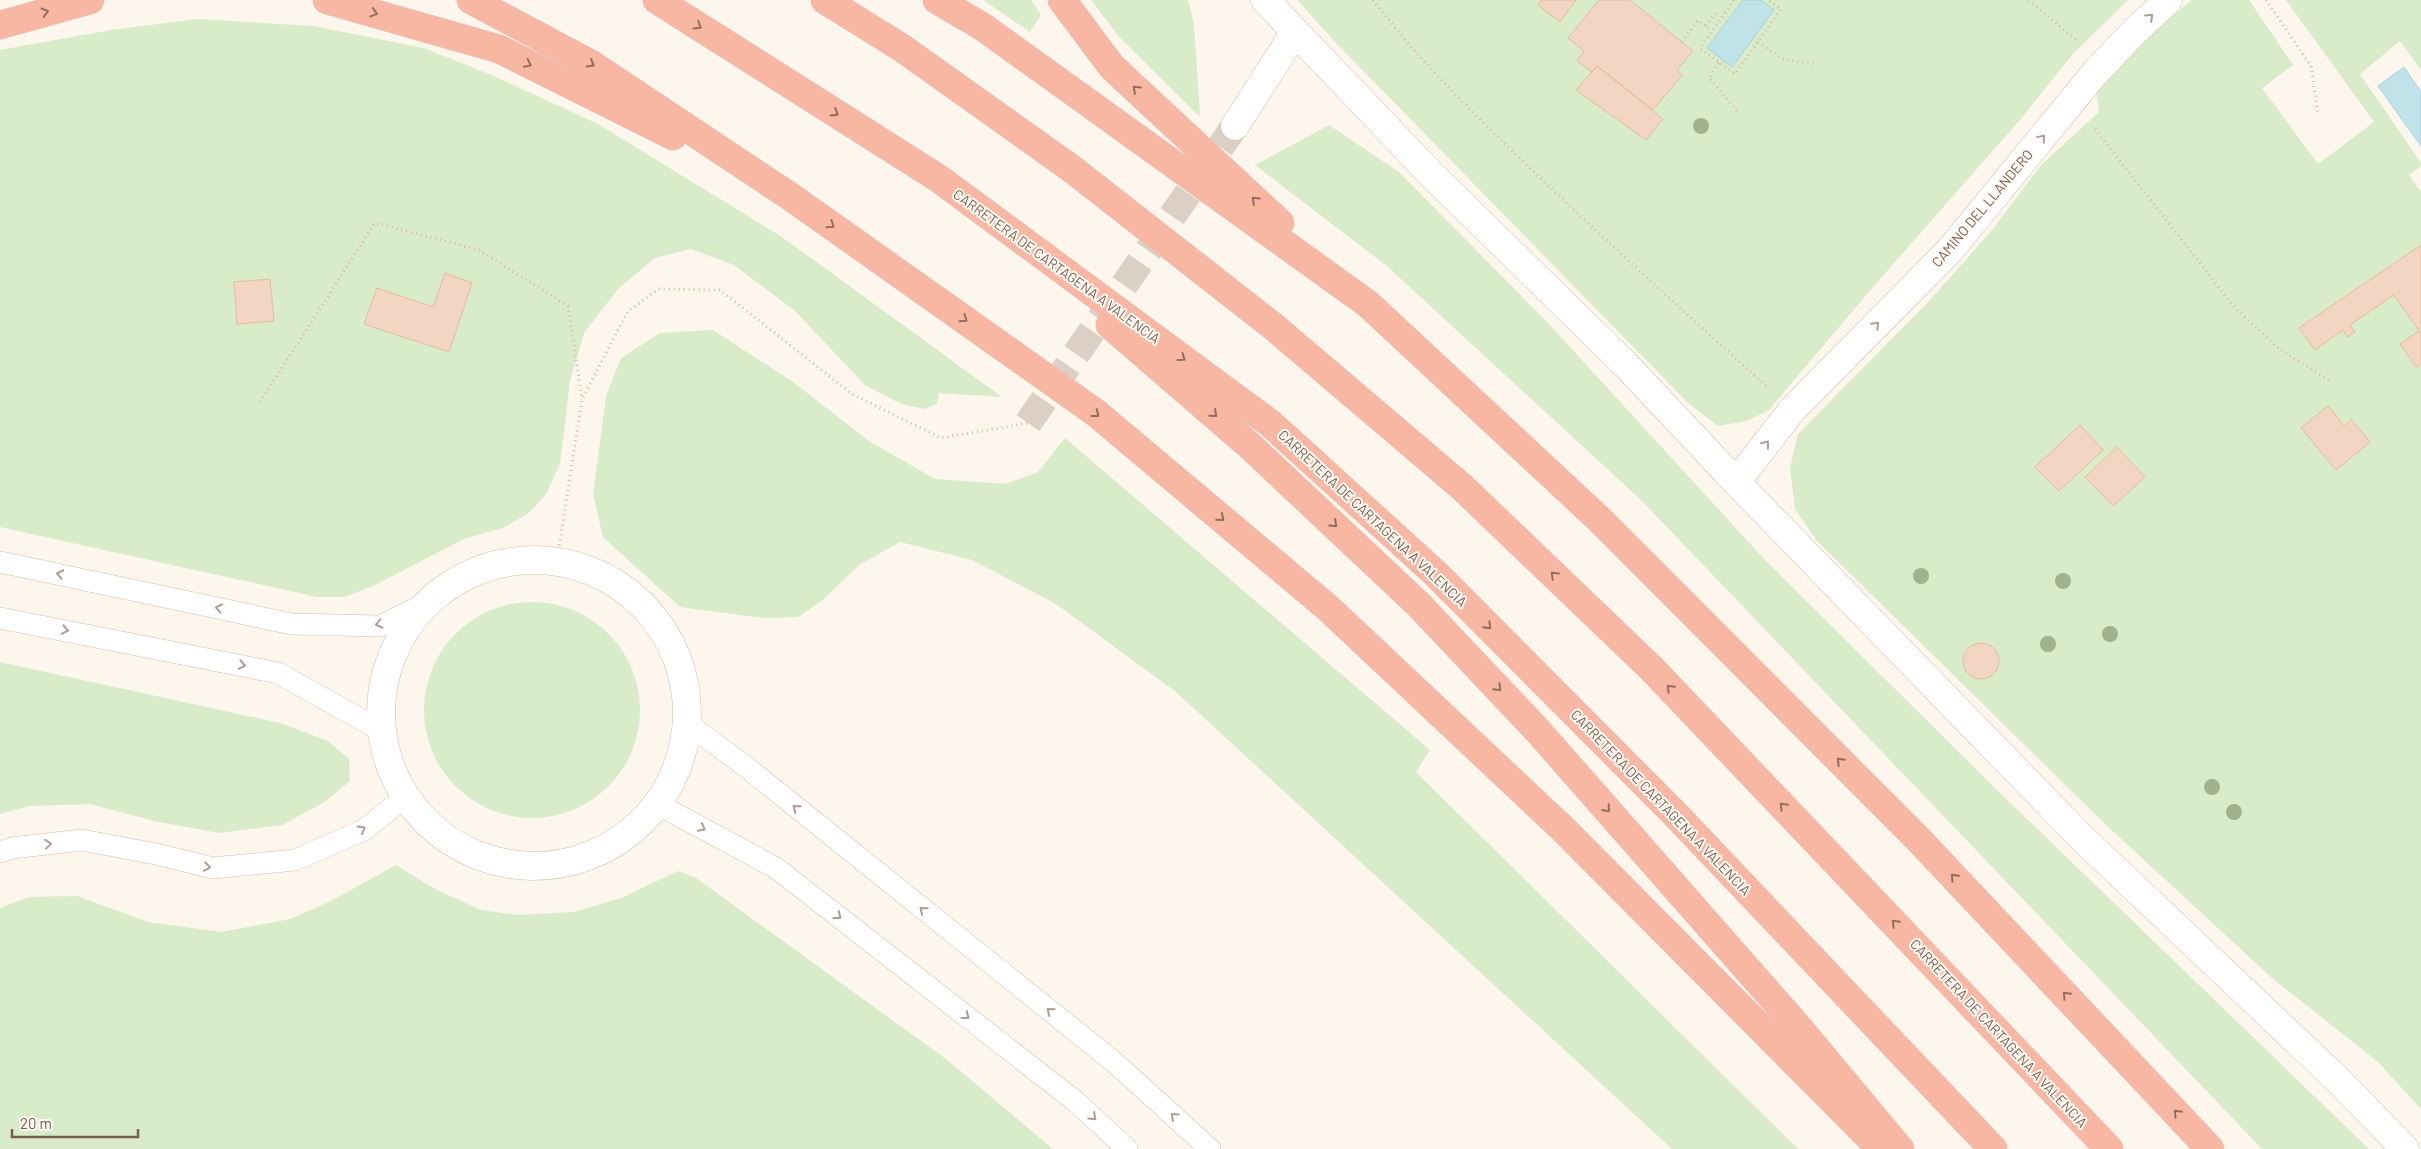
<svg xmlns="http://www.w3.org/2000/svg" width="2421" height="1149" viewBox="0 0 2421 1149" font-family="Barlow,sans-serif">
<rect width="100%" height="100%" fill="#fdf6ec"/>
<path fill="#d8ecc9" d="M 983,0 L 1031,0 L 1041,15 L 1030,32 Z
M 1091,0 L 1188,0 L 1194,24 L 1200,117 L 1121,39 Z
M 1297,0 L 2128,0 L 2073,54 L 2019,121 L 1873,287 L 1769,410 L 1747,421 L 1718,426 L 1688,403 L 1335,42 Z
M 2192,0 L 2249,0 L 2293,65 L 2262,88 L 2318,164 L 2374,122 L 2286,0 L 2421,0 L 2421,70 L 2400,41 L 2360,74 L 2421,163 L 2421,166 L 2409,175 L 2421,192 L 2421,1109 L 2378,1062 L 2272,978 L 2105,824 L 1817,541 L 1795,509 L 1790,468 L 1798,434 L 1930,300 L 1993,229 L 2041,165 L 2099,112 L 2096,92 L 2153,31 Z
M 198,19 L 313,26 L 424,48 L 494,76 L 598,124 L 782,237 L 1002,397 L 939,393 L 937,404 L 925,409 L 901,404 L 865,385 L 794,310 L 734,265 L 691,249 L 655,258 L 618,289 L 584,333 L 570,381 L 560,464 L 546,494 L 529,513 L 503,528 L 466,538 L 373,586 L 344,597 L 317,597 L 0,527 L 0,50 L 111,30 Z
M 1329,125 L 1399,172 L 1548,323 L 1765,560 L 1999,792 L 2369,1149 L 2262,1149 L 1642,501 L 1388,267 L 1255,165 Z
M 713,330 L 793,382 L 869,441 L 935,479 L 1005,484 L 1038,472 L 1065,438 L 1430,750 L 1416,772 L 1798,1149 L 1672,1149 L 1176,692 L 1056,604 L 972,560 L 900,542 L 859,565 L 824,599 L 798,617 L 763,618 L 680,607 L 603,537 L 593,494 L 606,396 L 621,358 L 660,333 Z
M424 710a108 108 0 1 1 216 0a108 108 0 1 1-216 0Z
M 0,662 L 280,723 L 328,741 L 349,759 L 350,781 L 323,803 L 282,825 L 219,833 L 154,821 L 90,804 L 30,806 L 0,814 Z
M 396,865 L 435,889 L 481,910 L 518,915 L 574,912 L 621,898 L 678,871 L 696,878 L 946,1059 L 1053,1149 L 0,1149 L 0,908 L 29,897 L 77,896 L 148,922 L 221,932 L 290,919 L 331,901 Z"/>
<path fill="#bfe3e8" stroke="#a5d3da" d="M 1743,0 L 1761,0 L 1774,10 L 1732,67 L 1707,48 Z
M 2404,67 L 2421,92 L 2421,146 L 2378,86 Z"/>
<path fill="#f3d5c3" stroke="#e6bba3" d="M 1541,0 L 1576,0 L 1560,22 L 1538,5 Z
M 1599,0 L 1630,0 L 1693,51 L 1677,70 L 1682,75 L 1653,110 L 1597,66 L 1592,72 L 1577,61 L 1584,51 L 1568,38 Z
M 1597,66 L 1663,119 L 1646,140 L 1576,90 Z
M 2421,245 L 2421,364 L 2416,367 L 2400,344 L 2419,331 L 2394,295 L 2350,325 L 2355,332 L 2347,337 L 2343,330 L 2315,350 L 2299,328 Z
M 445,273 L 472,283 L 449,352 L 364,324 L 377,288 L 433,307 Z
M 270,279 L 274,321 L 237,324 L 234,282 Z
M 2328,406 L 2344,426 L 2351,419 L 2370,442 L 2336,470 L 2301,428 Z
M 2080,425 L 2103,450 L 2059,491 L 2035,467 Z
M 2117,447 L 2145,477 L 2113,506 L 2085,477 Z
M1963 661a18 18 0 1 1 36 0a18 18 0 1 1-36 0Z"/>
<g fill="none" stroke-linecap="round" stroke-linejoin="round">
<path stroke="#dcd0c4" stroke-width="28" stroke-dasharray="28 14" stroke-linecap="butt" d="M 1028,423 L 1235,126"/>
<g stroke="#d1beb0" stroke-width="22">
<path id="lane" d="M 0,562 L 292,624 L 380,626 L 423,605
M 0,618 L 278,673 L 380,730
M 688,724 L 745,766 L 1114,1062 L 1210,1149
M 659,805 L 776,868 L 1075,1101 L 1127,1149
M 0,852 L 12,848 L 82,840 L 156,854 L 213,868 L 295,860 L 364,830 L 404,798"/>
</g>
<g stroke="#d1beb0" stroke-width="29">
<path id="street" d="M 1265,0 L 1431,174 L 1626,365 L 1736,482 L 2082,838 L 2339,1081 L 2405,1149
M 1235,126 L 1295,32
M 1736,482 L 1793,409 L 1951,249 L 2094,74 L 2132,34 L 2168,0
M381 713a153 153 0 1 1 306 0a153 153 0 1 1-306 0Z"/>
</g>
<g stroke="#dad1cd" stroke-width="29">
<path id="highway" d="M 327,0 L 499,49 L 673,136
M 471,0 L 591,64 L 791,197 L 1096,413 L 1328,608 L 1563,829 L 1881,1149
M 657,0 L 938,178 L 1271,424 L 1435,573 L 1674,813 L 1993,1149
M 825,0 L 902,48 L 1072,169 L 1274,327 L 1462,487 L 1652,669 L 2109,1149
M 937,0 L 983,27 L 1368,304 L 1600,520 L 1919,840 L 2210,1149
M 1062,0 L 1112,67 L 1280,223
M 0,25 L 90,0
M 1110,325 L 1250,446 L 1419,605 L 1538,731 L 1798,1027 L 1900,1149"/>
</g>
<path stroke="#d9b8a5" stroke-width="3" stroke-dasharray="1 4" stroke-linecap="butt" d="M 1373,0 C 1422,64 1475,115 1533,171 C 1609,244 1688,315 1766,386
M 1734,0 L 1700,48 L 1735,74 L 1781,9 L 1769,0
M 2029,0 L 2077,41
M 2266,0 L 2311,66 L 2318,115
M 1706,26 L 1717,11
M 1682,42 L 1698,20 L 1712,31
M 1758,42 L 1782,59 L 1814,64
M 1719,63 L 1709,78 L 1739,113
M 2095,129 L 2235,308 L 2278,348 L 2330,381
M 260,402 L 375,223 L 479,250 L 568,306 L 582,398
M 557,560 L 582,399 L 628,311 L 659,289 L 720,290 L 852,394 L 941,438 L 1028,423"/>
<use href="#lane" stroke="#fff" stroke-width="21"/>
<use href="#street" stroke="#fff" stroke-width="28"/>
<use href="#highway" stroke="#f7b7a3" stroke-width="28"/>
</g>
<g fill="#a0b28e">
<circle cx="1701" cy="126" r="8"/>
<circle cx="1921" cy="576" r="8"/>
<circle cx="2063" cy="581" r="8"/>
<circle cx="2110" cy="634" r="8"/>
<circle cx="2048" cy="644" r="8"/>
<circle cx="2212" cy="787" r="8"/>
<circle cx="2234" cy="812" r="8"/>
</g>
<defs><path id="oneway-chevron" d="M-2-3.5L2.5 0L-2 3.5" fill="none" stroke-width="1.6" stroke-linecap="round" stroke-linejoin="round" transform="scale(1.25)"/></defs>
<g stroke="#936e5e">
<use href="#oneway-chevron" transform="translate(45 12) rotate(-15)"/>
<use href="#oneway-chevron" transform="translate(374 13) rotate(16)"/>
<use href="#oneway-chevron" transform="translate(698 26) rotate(32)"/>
<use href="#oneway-chevron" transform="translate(528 64) rotate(26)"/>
<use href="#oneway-chevron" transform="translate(591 64) rotate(31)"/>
<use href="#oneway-chevron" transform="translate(1136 89) rotate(-137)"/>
<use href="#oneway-chevron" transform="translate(835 113) rotate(32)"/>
<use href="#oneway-chevron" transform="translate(1255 200) rotate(-137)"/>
<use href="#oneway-chevron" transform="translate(831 225) rotate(35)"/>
<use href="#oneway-chevron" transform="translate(964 319) rotate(35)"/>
<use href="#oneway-chevron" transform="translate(1182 358) rotate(36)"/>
<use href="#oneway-chevron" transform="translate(1096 414) rotate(38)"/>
<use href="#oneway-chevron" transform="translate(1214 414) rotate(41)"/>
<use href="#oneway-chevron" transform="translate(1221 518) rotate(40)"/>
<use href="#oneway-chevron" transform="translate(1334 524) rotate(43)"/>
<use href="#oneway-chevron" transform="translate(1554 575) rotate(-136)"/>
<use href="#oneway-chevron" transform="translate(1488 626) rotate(45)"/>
<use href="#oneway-chevron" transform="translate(1498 688) rotate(47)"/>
<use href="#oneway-chevron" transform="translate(1670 688) rotate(-134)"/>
<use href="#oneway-chevron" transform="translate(1840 761) rotate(-135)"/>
<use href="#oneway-chevron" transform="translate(1783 806) rotate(-134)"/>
<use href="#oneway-chevron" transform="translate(1607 809) rotate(49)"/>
<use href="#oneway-chevron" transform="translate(1954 877) rotate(-133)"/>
<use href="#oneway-chevron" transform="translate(1895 923) rotate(-134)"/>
<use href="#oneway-chevron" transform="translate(2066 995) rotate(-133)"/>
<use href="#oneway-chevron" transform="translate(2177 1113) rotate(-133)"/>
</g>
<g stroke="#af9d94">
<use href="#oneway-chevron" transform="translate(2150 17) rotate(-43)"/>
<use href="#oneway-chevron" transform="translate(2042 138) rotate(-50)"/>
<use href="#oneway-chevron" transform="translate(1876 325) rotate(-46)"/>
<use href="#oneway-chevron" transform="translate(1766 444) rotate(-52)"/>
<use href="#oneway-chevron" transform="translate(60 574) rotate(-168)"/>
<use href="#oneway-chevron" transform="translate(219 608) rotate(-168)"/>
<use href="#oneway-chevron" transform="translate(379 624) rotate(168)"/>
<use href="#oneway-chevron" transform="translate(65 630) rotate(11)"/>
<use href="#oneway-chevron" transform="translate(242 665) rotate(11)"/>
<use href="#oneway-chevron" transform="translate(796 808) rotate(-141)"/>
<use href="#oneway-chevron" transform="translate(702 828) rotate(28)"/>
<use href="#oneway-chevron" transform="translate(362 829) rotate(-30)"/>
<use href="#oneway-chevron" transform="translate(48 844) rotate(-6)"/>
<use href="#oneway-chevron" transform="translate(207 867) rotate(10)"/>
<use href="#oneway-chevron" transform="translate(923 910) rotate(-141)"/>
<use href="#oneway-chevron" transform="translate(838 916) rotate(38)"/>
<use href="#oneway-chevron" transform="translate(1050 1011) rotate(-141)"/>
<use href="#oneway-chevron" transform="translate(966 1016) rotate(38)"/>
<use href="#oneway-chevron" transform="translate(1174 1116) rotate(-138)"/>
<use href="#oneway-chevron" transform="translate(1093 1117) rotate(43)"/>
</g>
<g text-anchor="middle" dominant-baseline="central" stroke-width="4" stroke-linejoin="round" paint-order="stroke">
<g font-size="14" fill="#7a5c4d" stroke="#fffaf3">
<text transform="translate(1982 208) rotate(-50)">CAMINO DEL LLANDERO</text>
<text transform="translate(1057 266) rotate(36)">CARRETERA DE CARTAGENA A VALENCIA</text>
<text transform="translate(1373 518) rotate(43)">CARRETERA DE CARTAGENA A VALENCIA</text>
<text transform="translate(1661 802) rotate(46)">CARRETERA DE CARTAGENA A VALENCIA</text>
<text transform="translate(1999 1033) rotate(47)">CARRETERA DE CARTAGENA A VALENCIA</text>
</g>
</g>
<path d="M12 1129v8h126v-8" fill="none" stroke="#7a5c4d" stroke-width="2.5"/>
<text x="20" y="1129" font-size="15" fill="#7a5c4d" stroke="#fffaf3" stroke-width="4" paint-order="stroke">20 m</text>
</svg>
